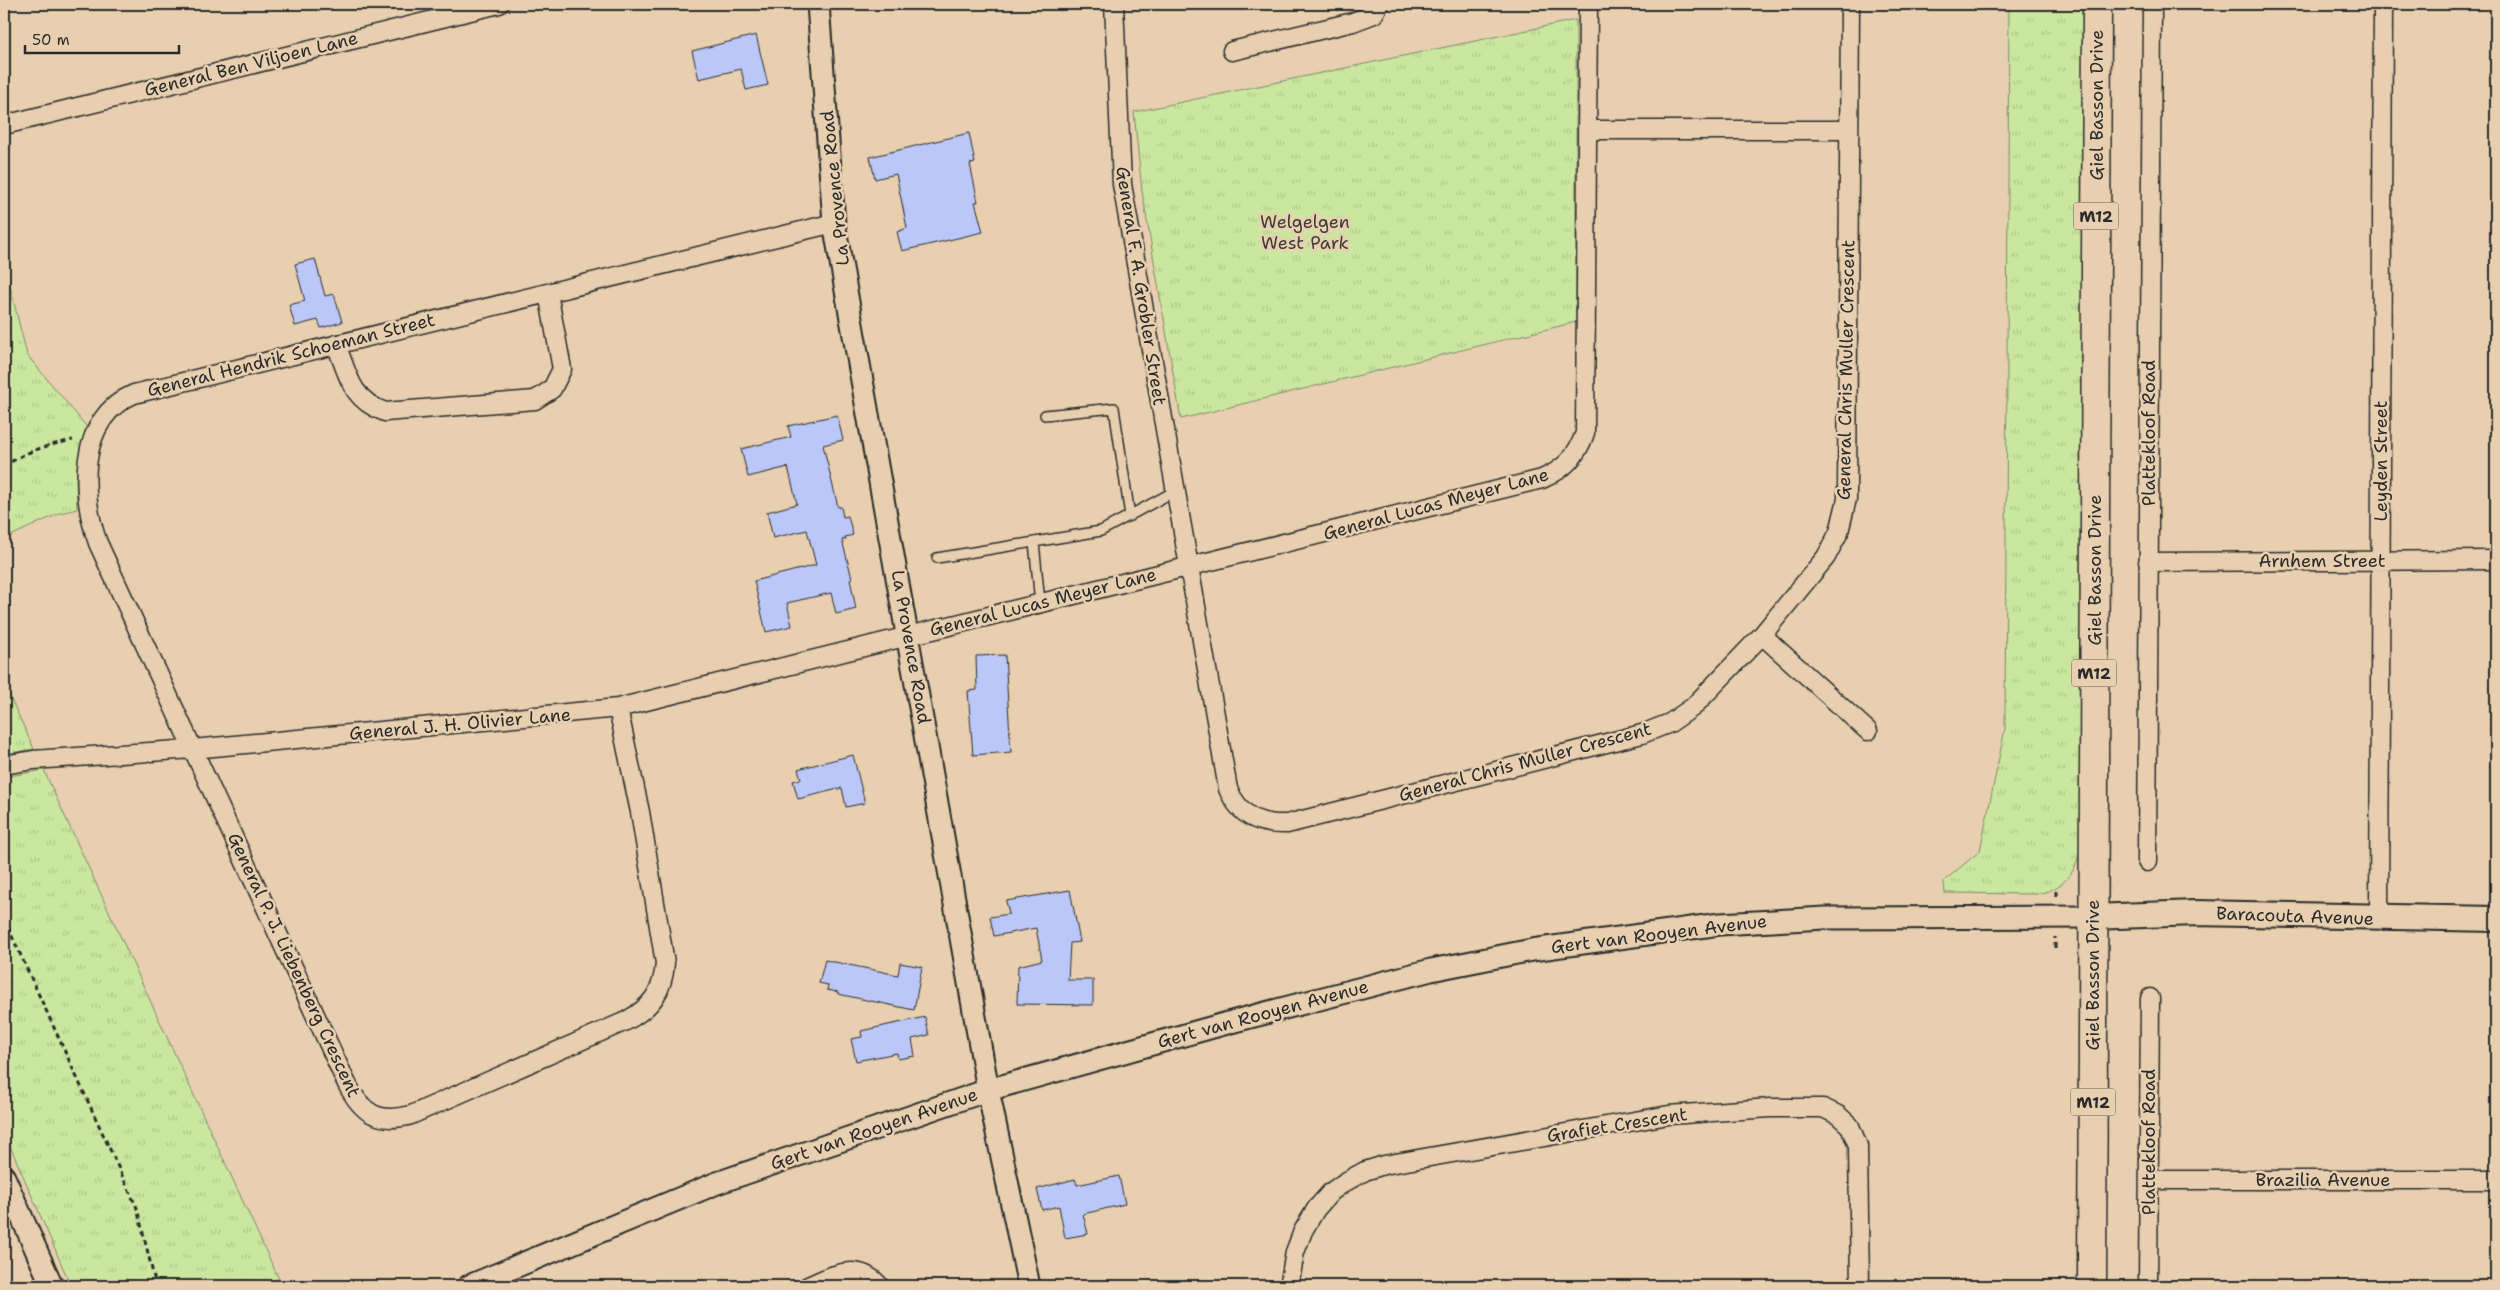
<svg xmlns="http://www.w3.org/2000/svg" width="2500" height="1290" viewBox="0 0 2500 1290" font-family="'Shantell Sans',sans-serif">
<defs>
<pattern id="grass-tufts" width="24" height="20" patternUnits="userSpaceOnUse" patternTransform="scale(1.25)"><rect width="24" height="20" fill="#cbe79f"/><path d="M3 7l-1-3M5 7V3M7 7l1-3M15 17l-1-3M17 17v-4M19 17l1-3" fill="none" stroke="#aec689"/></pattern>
</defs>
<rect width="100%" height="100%" fill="#e7cfb0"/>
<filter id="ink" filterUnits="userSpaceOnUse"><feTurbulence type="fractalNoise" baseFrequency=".02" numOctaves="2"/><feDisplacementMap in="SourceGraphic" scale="10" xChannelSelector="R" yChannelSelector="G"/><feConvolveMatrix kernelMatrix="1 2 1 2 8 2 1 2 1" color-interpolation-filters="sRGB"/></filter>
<g filter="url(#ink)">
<path fill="url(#grass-tufts)" stroke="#7b8965" d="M 2009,4 L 2083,4 L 2080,849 C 2076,875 2061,890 2036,894 L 1945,893 L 1944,881 L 1980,851 L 2005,729 Z
M 1576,20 L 1576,322 L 1181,419 L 1142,191 L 1134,112 Z
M 4,263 L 27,355 L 86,426 L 76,479 L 77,509 L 60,513 L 4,539 Z
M 4,684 L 34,749 L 4,754 Z
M 44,770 L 50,784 L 282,1286 L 71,1286 L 4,1132 L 4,777 Z"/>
<path fill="#bac7f8" stroke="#2b2b2b" d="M 756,35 L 768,85 L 746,90 L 741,69 L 699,79 L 692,51 Z
M 969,133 L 975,163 L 970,164 L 978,202 L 975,202 L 983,232 L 902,251 L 897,232 L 907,228 L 896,174 L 875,179 L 870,157 Z
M 315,259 L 325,296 L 334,294 L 342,322 L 321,328 L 318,320 L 295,326 L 289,305 L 305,301 L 295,264 Z
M 837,415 L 843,440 L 823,445 L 838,507 L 841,507 L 843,517 L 848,516 L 853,535 L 845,537 L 846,539 L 842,540 L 852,578 L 850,579 L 856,609 L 836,614 L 831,593 L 787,603 L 792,626 L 766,632 L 754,581 L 816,565 L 807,530 L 773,538 L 767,512 L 797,504 L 788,467 L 748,477 L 741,449 L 791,437 L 788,426 Z
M 1005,655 L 1011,752 L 973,755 L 968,691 L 977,690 L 976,656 Z
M 853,755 L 865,803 L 846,807 L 842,788 L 798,799 L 793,781 L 801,779 L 798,769 Z
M 1070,890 L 1080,942 L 1070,943 L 1068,980 L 1093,980 L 1093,1005 L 1017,1004 L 1018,966 L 1042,960 L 1036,928 L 994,936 L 990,917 L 1009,914 L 1006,901 Z
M 825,960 L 898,975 L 900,963 L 922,967 L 914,1010 L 838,994 L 838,992 L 827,990 L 828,985 L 819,983 Z
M 925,1017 L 929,1035 L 912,1039 L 915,1056 L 898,1059 L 897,1053 L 856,1061 L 851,1039 L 862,1037 L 861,1031 Z
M 1119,1176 L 1125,1204 L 1083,1214 L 1088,1234 L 1065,1238 L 1059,1206 L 1042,1210 L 1037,1189 L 1075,1179 L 1077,1185 Z"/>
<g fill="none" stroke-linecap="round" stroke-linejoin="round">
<g stroke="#2b2b2b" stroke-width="12">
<path id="service" d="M 1045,415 L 1114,408 L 1130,516
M 1034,542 L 1040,603
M 937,558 L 1101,531 L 1175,491"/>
</g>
<g stroke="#2b2b2b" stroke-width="21">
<path id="minor" d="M 1114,4 L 1122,184 L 1228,789 C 1240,816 1258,825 1287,824 L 1642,734 L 1670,723 L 1693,707 L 1762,635 L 1826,557 L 1839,532 L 1847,499 L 1850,4
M 1232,51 L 1353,22 L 1374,14 L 1379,4
M 4,125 L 499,4
M 1588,130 L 1849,130
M 336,344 C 348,375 351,400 385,412 L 535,400 L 552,389 L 562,369 L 548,293
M 2148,562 L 2496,560
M 1762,635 L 1868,731
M 618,708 L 640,812 L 665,963 C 663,991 652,1007 626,1021 L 411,1115 C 378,1124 362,1113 347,1084 L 98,543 C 80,494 77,418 134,394 L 834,223
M 4,765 L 33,760 L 193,749 L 618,708 L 1542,479 C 1565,469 1577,456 1585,433 L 1588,4
M 2147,862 L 2152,4
M 2379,918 L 2383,4
M 2149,1180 L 2496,1180
M 808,1286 C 834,1275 857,1261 880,1286
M 1289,1286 L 1295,1252 L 1303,1231 L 1316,1209 L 1331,1192 L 1345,1182 L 1365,1171 L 1384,1165 L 1669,1115 L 1770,1108 L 1823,1108 L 1838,1115 L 1850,1126 L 1858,1146 L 1860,1286
M 2148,1286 L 2150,998"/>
</g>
<g stroke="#2b2b2b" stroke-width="25">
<path id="tertiary" d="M 818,4 L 834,223 L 988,1090 L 1029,1286
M 4,1177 L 52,1286
M 469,1286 L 717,1183 L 988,1090 L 1231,1022 L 1431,970 L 1532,950 L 1720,924 L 1825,918 L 2093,917"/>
</g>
<g stroke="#2b2b2b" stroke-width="28">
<path id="secondary" d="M 2093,917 L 2195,913 L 2496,919"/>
</g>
<g stroke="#2b2b2b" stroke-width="31">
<path id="primary" d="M 2092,1286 L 2097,4"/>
</g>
<path stroke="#2b2b2b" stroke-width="3" stroke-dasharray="5 4" stroke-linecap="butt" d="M 4,467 C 24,451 49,445 73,440
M 2056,896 L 2056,887
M 4,919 L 137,1208 L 156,1286
M 2055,948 L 2055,937"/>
<use href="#service" stroke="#e7cfb0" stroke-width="9"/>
<use href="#minor" stroke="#e7cfb0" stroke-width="18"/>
<use href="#tertiary" stroke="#e7cfb0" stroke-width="21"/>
<use href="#secondary" stroke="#e7cfb0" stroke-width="24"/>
<use href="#primary" stroke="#e7cfb0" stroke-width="28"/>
</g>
</g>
<g text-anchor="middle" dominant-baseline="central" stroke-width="5" stroke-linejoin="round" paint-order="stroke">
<g fill="#e7cfb0" stroke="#635c53" stroke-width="1">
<rect x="2073.5" y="202.5" width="45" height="27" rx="4"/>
<rect x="2071.5" y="659.5" width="45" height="27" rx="4"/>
<rect x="2070.5" y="1088.5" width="45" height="27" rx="4"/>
</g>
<g font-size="16" font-weight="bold" fill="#2b2b2b">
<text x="2096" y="216">M12</text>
<text x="2094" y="673">M12</text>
<text x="2093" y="1102">M12</text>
</g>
<g font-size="18" fill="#2b2b2b" stroke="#e7cfb0">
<text transform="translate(251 64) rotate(-14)">General Ben Viljoen Lane</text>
<text transform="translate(2097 105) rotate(-90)">Giel Basson Drive</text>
<text transform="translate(835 188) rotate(-96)">La Provence Road</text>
<text transform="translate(1141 286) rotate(81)">General F. A. Grobler Street</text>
<text transform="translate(291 355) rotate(-14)">General Hendrik Schoeman Street</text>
<text transform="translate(1846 370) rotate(-89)">General Chris Muller Crescent</text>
<text transform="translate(2149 433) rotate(-90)">Plattekloof Road</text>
<text transform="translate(2381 461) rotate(-90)">Leyden Street</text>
<text transform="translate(1436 504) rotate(-15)">General Lucas Meyer Lane</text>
<text x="2322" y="561">Arnhem Street</text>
<text transform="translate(2095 570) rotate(-90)">Giel Basson Drive</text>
<text transform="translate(1043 602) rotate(-14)">General Lucas Meyer Lane</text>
<text transform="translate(911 647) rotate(80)">La Provence Road</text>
<text transform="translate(460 724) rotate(-5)">General J. H. Olivier Lane</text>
<text transform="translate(1525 762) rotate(-15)">General Chris Muller Crescent</text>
<text transform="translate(2295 916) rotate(2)">Baracouta Avenue</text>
<text transform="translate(1659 934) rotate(-7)">Gert van Rooyen Avenue</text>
<text transform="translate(294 965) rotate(65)">General P. J. Liebenberg Crescent</text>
<text transform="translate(2093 975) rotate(-90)">Giel Basson Drive</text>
<text transform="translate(1263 1014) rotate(-15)">Gert van Rooyen Avenue</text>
<text transform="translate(1617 1125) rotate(-9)">Grafiet Crescent</text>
<text transform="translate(874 1129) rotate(-19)">Gert van Rooyen Avenue</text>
<text transform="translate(2149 1142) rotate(-90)">Plattekloof Road</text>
<text x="2323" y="1180">Brazilia Avenue</text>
</g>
<g font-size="18" fill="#3b3e37" stroke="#e7cfb0">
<text x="1305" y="222">Welgelgen<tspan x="1305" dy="21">West Park</tspan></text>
</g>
</g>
<rect width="2500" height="1290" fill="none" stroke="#e7cfb0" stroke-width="20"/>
<rect x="10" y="10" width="2480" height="1270" fill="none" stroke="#2b2b2b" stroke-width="2" filter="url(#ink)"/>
<path d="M25 45v8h154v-8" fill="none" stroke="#2b2b2b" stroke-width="2.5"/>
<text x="32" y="45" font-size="15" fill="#2b2b2b" stroke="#e7cfb0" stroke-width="4" paint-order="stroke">50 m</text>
</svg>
